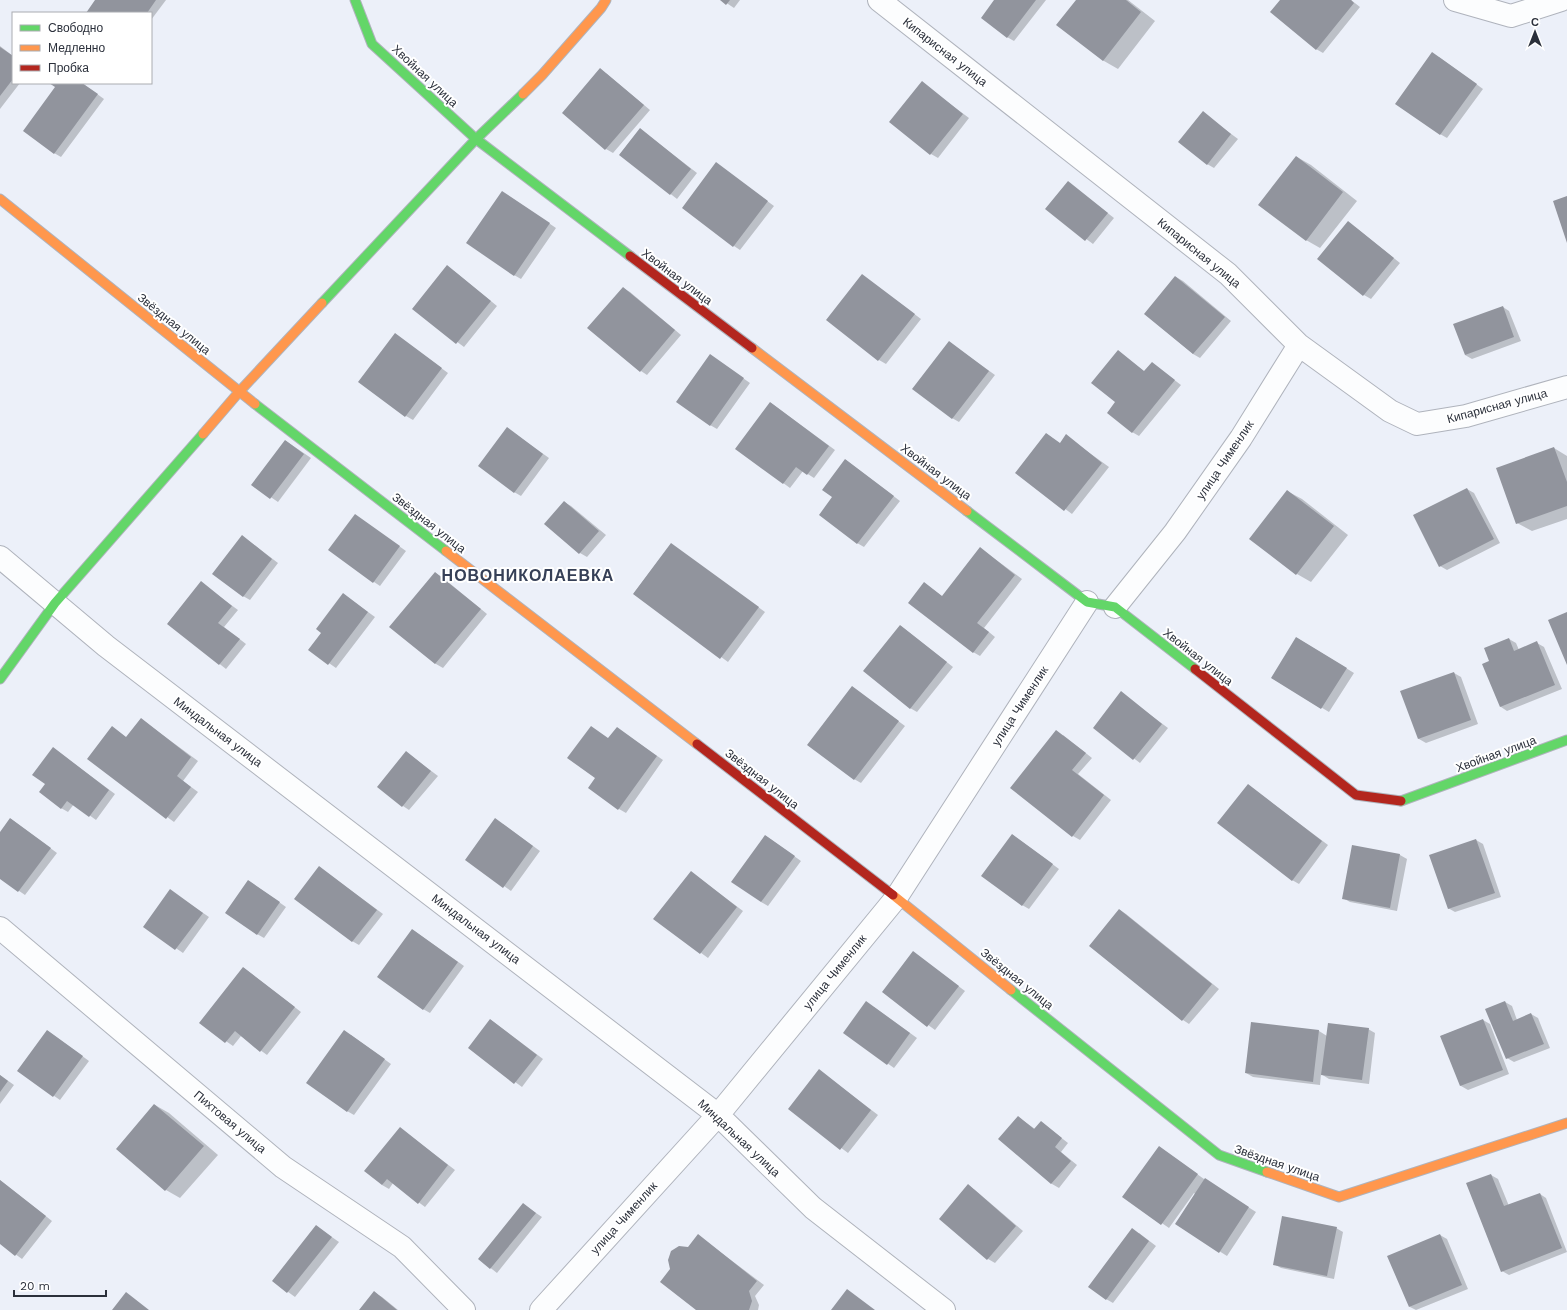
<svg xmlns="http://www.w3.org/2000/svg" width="1567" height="1310" viewBox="0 0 1567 1310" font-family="'Work Sans',sans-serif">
<rect width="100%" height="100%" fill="#ecf0f9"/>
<path fill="#0003" d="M 97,0 L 166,0 L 151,20 L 151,13 L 87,13 Z
M 722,0 L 740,0 L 734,8 Z
M 995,0 L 1046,0 L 1014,41 L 1007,37 Z
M 1077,0 L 1128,0 L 1155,21 L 1118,69 L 1104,61 L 1058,25 Z
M 1281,0 L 1351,0 L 1360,7 L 1323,53 L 1316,49 Z
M 0,46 L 13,56 L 13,83 L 20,83 L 0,109 Z
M 1439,57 L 1483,89 L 1447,138 L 1440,134 Z
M 600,70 L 607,74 L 650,110 L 613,153 L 606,149 L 563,113 Z
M 51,83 L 82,83 L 104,99 L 61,157 L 54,153 L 56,87 Z
M 922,83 L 969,118 L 938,158 L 931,154 Z
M 1203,113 L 1238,139 L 1214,168 L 1207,164 Z
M 640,129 L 697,173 L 677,199 L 620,154 Z
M 1297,157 L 1311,165 L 1357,201 L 1320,248 L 1306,240 Z
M 717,164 L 774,206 L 740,250 L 734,246 Z
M 1068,182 L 1114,218 L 1093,244 L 1046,209 Z
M 509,196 L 556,228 L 521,279 L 514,275 Z
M 1355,227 L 1400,263 L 1371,299 L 1364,295 Z
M 454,271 L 497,306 L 464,347 L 413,309 Z
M 862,275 L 921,319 L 886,364 L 879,360 Z
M 1176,277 L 1183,281 L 1231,321 L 1200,358 L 1193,354 L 1145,314 Z
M 623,288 L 630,292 L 681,335 L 647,375 L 641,371 L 589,328 Z
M 1503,307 L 1509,311 L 1521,341 L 1472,359 L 1465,355 Z
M 395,334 L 448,373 L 413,420 L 406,416 Z
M 949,342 L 995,375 L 959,422 L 952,418 Z
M 1118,352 L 1145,372 L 1152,363 L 1181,385 L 1139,436 L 1132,432 L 1117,402 Z
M 717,360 L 750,383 L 717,429 L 710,425 Z
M 771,403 L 835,450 L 814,478 L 803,471 L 790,488 L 737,449 Z
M 514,433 L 549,458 L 521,496 L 514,492 Z
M 1047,434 L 1060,444 L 1066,436 L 1109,467 L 1072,514 L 1017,473 Z
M 286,441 L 311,458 L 278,502 L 253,485 Z
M 1554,448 L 1567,456 L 1567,519 L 1532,531 L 1517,523 Z
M 846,460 L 900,501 L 864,547 L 857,543 L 833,497 Z
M 1467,489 L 1474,493 L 1500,543 L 1447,570 L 1440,566 L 1414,515 Z
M 1287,491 L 1302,499 L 1348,535 L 1311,582 L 1297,574 Z
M 564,502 L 571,506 L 606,535 L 587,557 L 580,553 L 546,524 Z
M 355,515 L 406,551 L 380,586 L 374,582 Z
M 249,541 L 278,563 L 250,600 L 243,596 Z
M 671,544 L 765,612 L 728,662 L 634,593 Z
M 980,548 L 1022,579 L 984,628 L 995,637 L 980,656 L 973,652 L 925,584 L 943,597 Z
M 435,573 L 442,577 L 487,614 L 443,668 L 436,664 L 391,627 Z
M 201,583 L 238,610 L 224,627 L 246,644 L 226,669 L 168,623 Z
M 343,594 L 375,617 L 336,668 L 310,650 L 323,633 Z
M 901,626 L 953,667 L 917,712 L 910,708 Z
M 1297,638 L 1354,673 L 1329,712 L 1272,678 Z
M 1509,639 L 1516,643 L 1519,650 L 1537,643 L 1544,647 L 1562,689 L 1507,711 L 1501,707 L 1491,662 Z
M 1454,673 L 1461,677 L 1478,724 L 1426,743 L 1419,739 L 1402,692 Z
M 852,687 L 905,726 L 861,783 L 854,779 Z
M 1121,693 L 1168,728 L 1140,763 L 1094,728 Z
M 141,719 L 198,761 L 183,781 L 198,792 L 174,822 L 88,759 L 112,727 L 127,738 Z
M 617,728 L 663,760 L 626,813 L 619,809 L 597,778 L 609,739 Z
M 1063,735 L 1092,758 L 1078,774 L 1111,800 L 1080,840 L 1073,836 Z
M 53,748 L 115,794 L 96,820 L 74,804 L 68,812 L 61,808 L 46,784 Z
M 406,752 L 438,776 L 409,810 L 403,806 Z
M 1248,785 L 1328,845 L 1299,884 L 1292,880 Z
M 11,819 L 57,853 L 25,895 L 0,878 L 0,833 Z
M 503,824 L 540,851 L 511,891 L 467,860 Z
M 1013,835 L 1059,869 L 1029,909 L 1022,905 Z
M 766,836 L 801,861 L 768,906 L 761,902 Z
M 1476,840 L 1483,844 L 1501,897 L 1455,912 L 1448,908 Z
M 1353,846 L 1400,855 L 1407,859 L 1397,911 L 1350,902 L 1343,898 Z
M 326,872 L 383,914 L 359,945 L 352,941 Z
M 691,872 L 743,911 L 708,958 L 655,919 Z
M 249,881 L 286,907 L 264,938 L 257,934 Z
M 171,891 L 209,917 L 183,953 L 145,927 Z
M 1120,910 L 1126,914 L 1219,989 L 1189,1024 L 1183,1020 L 1090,946 Z
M 413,930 L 464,966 L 430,1013 L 423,1009 Z
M 913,952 L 965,991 L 935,1030 L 883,992 Z
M 244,968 L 301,1012 L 267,1055 L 241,1036 L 233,1046 L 200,1023 Z
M 1505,1002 L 1512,1006 L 1517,1020 L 1531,1014 L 1538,1018 L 1550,1048 L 1514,1062 L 1507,1058 Z
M 874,1007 L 917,1038 L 894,1068 L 845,1033 Z
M 491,1020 L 543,1059 L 522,1087 L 469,1048 Z
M 1483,1020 L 1490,1024 L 1509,1074 L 1468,1090 L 1461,1086 L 1441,1036 Z
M 1252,1023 L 1319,1031 L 1327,1036 L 1368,1029 L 1375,1033 L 1369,1084 L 1329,1079 L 1321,1074 L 1320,1085 L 1253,1077 L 1246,1073 Z
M 48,1031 L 89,1061 L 60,1100 L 18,1071 Z
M 351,1035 L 391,1064 L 354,1115 L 347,1111 Z
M 819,1070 L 878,1115 L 848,1153 L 789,1109 Z
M 0,1075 L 14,1085 L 0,1104 Z
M 155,1105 L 169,1113 L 218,1155 L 180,1198 L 166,1190 L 117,1149 Z
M 1018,1117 L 1035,1129 L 1041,1122 L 1068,1143 L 1061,1152 L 1077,1165 L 1059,1188 L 1052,1184 L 999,1139 Z
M 400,1128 L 455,1170 L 425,1207 L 393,1183 L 389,1189 L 382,1185 Z
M 1159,1147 L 1204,1179 L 1256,1212 L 1227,1256 L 1176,1224 L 1195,1194 L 1194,1193 L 1169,1228 L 1124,1197 Z
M 1491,1175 L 1498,1179 L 1509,1206 L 1540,1194 L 1546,1198 L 1567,1252 L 1509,1275 L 1502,1271 L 1467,1184 Z
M 0,1180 L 52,1221 L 22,1259 L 0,1243 Z
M 968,1186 L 975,1190 L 1023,1231 L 995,1263 L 988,1259 Z
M 524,1205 L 542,1217 L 497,1273 L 479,1259 Z
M 316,1226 L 339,1242 L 295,1297 L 273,1281 Z
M 1336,1228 L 1343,1232 L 1334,1279 L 1281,1268 L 1274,1264 Z
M 1139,1233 L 1156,1246 L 1113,1303 L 1106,1299 Z
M 1440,1235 L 1447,1239 L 1468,1289 L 1416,1310 L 1410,1307 Z
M 699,1236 L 764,1285 L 755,1296 L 759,1305 L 758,1310 L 697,1310 L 672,1269 Z
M 375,1293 L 382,1297 L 398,1310 L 360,1310 Z"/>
<path fill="#91949d" d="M 95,0 L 156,0 L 147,13 L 86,13 Z
M 720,0 L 730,0 L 726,5 Z
M 994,0 L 1036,0 L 1007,38 L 981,18 Z
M 1076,0 L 1126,0 L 1141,12 L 1103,61 L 1056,25 Z
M 1280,0 L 1351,0 L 1354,3 L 1316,50 L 1270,12 Z
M 0,47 L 13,56 L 13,79 L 0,96 Z
M 1432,52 L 1477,84 L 1440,135 L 1395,104 Z
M 600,68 L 644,105 L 605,150 L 562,113 Z
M 922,81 L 963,114 L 930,155 L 889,122 Z
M 49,83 L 82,83 L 98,94 L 54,154 L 23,131 L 55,87 Z
M 1203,111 L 1231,134 L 1207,165 L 1178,142 Z
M 640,128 L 691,169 L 670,195 L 619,155 Z
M 1296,156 L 1343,192 L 1306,241 L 1258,205 Z
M 716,162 L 768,201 L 733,247 L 682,208 Z
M 1068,181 L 1108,213 L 1085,241 L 1045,209 Z
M 502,191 L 550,223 L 514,276 L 466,243 Z
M 1567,196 L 1567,243 L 1553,201 Z
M 1348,221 L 1394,258 L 1363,296 L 1317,259 Z
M 447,265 L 491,301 L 456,344 L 412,309 Z
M 862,274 L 915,314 L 878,361 L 826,320 Z
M 1175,276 L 1225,317 L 1193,354 L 1144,314 Z
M 623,287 L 675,330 L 640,372 L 587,328 Z
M 1503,306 L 1514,337 L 1465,355 L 1453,324 Z
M 395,333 L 442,368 L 405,417 L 358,382 Z
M 949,341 L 989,371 L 952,419 L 912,389 Z
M 1118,350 L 1144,371 L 1152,362 L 1175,380 L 1132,433 L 1107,413 L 1115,402 L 1091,383 Z
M 710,354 L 744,378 L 710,426 L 676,402 Z
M 770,402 L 829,446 L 807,475 L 796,467 L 783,484 L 735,449 Z
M 507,427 L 543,454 L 514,493 L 478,466 Z
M 1046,433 L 1060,443 L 1066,434 L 1102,463 L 1064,511 L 1015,473 Z
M 285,440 L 304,454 L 270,499 L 251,485 Z
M 1554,447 L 1567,482 L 1567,506 L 1516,524 L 1496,468 Z
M 845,459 L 894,496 L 857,544 L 819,515 L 832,497 L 822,490 Z
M 1467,488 L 1494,539 L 1439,567 L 1413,515 Z
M 1287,490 L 1334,526 L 1296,575 L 1249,539 Z
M 564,501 L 599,531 L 579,554 L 544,524 Z
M 355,514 L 400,546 L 373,583 L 328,550 Z
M 242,535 L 272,559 L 243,597 L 212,574 Z
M 671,543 L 759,607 L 720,659 L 633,594 Z
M 980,547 L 1015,575 L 977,623 L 989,632 L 973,653 L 908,603 L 924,582 L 942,596 Z
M 435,572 L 481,609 L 435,664 L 389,627 Z
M 201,581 L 232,606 L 218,623 L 240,639 L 219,665 L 167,624 Z
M 343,593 L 368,612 L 328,665 L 308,650 L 321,633 L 316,629 Z
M 1567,612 L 1567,665 L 1548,620 Z
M 900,625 L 947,662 L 910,709 L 863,671 Z
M 1296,637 L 1347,668 L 1321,709 L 1271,678 Z
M 1509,638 L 1514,651 L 1537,641 L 1555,685 L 1500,707 L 1482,664 L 1489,661 L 1484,648 Z
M 1454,672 L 1471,720 L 1418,739 L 1400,691 Z
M 852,686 L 899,721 L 854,780 L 807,745 Z
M 1121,691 L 1162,724 L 1133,760 L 1093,728 Z
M 141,718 L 191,757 L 177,776 L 191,787 L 166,819 L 87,759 L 112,726 L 126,737 Z
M 591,726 L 608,738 L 617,727 L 657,756 L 618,810 L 588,788 L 595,778 L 567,758 Z
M 1056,730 L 1086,753 L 1072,770 L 1104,795 L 1072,837 L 1010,788 Z
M 53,747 L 109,790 L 89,817 L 67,801 L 61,809 L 39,792 L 45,784 L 32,775 Z
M 406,751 L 431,771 L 402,807 L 377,787 Z
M 1248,784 L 1322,841 L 1292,881 L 1217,823 Z
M 10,818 L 51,848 L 18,892 L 0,879 L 0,832 Z
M 495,818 L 533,846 L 503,888 L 465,860 Z
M 1012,834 L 1053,864 L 1022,906 L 981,876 Z
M 765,835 L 795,856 L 761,902 L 731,882 Z
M 1476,839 L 1495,893 L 1448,909 L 1429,855 Z
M 1352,845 L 1400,854 L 1390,908 L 1342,899 Z
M 319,866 L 377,910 L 352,942 L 294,899 Z
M 691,871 L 737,907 L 700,954 L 653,919 Z
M 248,880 L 280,902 L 257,935 L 225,913 Z
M 170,889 L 203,913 L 175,950 L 143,927 Z
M 1119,909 L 1212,984 L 1182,1021 L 1089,946 Z
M 412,929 L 458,962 L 423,1010 L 377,977 Z
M 913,951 L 959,986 L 927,1027 L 882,992 Z
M 243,967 L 295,1007 L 260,1052 L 235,1031 L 225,1043 L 199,1023 Z
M 866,1001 L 910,1033 L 887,1065 L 843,1033 Z
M 1505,1001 L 1513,1021 L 1531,1013 L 1544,1044 L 1506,1059 L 1485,1009 Z
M 490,1019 L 537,1055 L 514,1084 L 468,1048 Z
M 1483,1019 L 1503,1070 L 1460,1086 L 1440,1036 Z
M 1251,1022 L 1319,1030 L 1313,1082 L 1245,1073 Z
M 1328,1023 L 1369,1028 L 1362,1080 L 1321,1075 Z
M 47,1030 L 83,1056 L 53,1097 L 17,1071 Z
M 344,1030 L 385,1059 L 347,1112 L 306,1083 Z
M 819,1069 L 871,1110 L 840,1150 L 788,1109 Z
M 0,1075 L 8,1081 L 0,1092 Z
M 154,1104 L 204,1146 L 165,1191 L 116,1149 Z
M 1018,1116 L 1034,1129 L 1041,1121 L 1062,1138 L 1055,1147 L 1071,1161 L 1051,1184 L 998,1139 Z
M 400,1127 L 448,1165 L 418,1204 L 387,1179 L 382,1185 L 364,1171 Z
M 1159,1146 L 1198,1174 L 1161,1225 L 1122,1197 Z
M 1491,1174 L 1504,1206 L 1540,1193 L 1562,1248 L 1501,1272 L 1466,1183 Z
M 1205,1178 L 1249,1207 L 1219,1253 L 1175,1224 Z
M 0,1180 L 46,1216 L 15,1256 L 0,1244 Z
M 968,1184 L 1016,1226 L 987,1260 L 939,1219 Z
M 523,1203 L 536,1213 L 490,1269 L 478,1259 Z
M 1282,1216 L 1337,1227 L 1327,1276 L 1273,1265 Z
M 316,1225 L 332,1237 L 287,1293 L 272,1281 Z
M 1132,1228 L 1149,1241 L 1106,1300 L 1088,1287 Z
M 698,1234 L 757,1281 L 749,1291 L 752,1301 L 749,1310 L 696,1310 L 660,1282 L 670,1269 L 668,1260 L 671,1251 L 679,1246 L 688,1247 Z
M 1440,1234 L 1462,1285 L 1409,1307 L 1387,1256 Z
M 847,1289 L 875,1310 L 831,1310 Z
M 374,1291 L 397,1310 L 359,1310 Z
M 126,1292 L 149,1310 L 112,1310 Z"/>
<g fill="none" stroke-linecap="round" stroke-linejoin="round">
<g stroke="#afb3bc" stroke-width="24">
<path id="street" d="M 879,0 L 1228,274 L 1299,345 L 1390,411 L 1417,424 L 1466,416 L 1567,387
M 1455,0 L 1511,16 L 1561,0
M 0,557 L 106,646 L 718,1115 L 813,1208 L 944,1310
M 1115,607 L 1175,532 L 1241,438 L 1299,345
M 0,928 L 283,1167 L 402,1247 L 464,1310
M 541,1310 L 718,1115 L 896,898 L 1087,602"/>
</g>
<g stroke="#afb3bc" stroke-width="11">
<path id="fast" d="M 355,0 L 372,44 L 476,139 L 630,256
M 322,303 L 476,139 L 523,94
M 255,404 L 446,551
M 967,511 L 1087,602 L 1115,607 L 1195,669
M 0,679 L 55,603 L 203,434
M 1401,801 L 1567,740
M 1011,990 L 1219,1155 L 1267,1172"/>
</g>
<g stroke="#afb3bc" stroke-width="11">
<path id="slow" d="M 523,94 L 542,75 L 601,8 L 606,0
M 0,199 L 255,404
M 752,348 L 967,511
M 203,434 L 239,392 L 322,303
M 446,551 L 697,744
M 893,895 L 1011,990
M 1267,1172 L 1339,1197 L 1567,1123"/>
</g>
<g stroke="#afb3bc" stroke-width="11">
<path id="jam" d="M 630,256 L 752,348
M 1195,669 L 1356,795 L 1401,801
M 697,744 L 893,895"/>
</g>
<use href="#street" stroke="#fcfdfe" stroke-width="22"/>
<use href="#fast" stroke="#63d668" stroke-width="9"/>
<use href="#slow" stroke="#ff974d" stroke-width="9"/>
<use href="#jam" stroke="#b3261e" stroke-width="9"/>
</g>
<g text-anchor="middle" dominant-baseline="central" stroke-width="4" stroke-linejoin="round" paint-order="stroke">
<g font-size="12" fill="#2b303b" stroke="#fff">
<text transform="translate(945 52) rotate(38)">Кипарисная улица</text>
<text transform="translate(425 76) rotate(43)">Хвойная улица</text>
<text transform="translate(1199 253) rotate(39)">Кипарисная улица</text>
<text transform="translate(677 277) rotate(37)">Хвойная улица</text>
<text transform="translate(174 324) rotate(39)">Звёздная улица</text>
<text transform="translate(1497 406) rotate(-15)">Кипарисная улица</text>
<text transform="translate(1225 460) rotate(-56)">улица Чименлик</text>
<text transform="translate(936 472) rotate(37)">Хвойная улица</text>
<text transform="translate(429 523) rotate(38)">Звёздная улица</text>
<text transform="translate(1198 657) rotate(38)">Хвойная улица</text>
<text transform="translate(1020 706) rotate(-57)">улица Чименлик</text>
<text transform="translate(218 732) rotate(37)">Миндальная улица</text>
<text transform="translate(1496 754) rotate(-20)">Хвойная улица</text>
<text transform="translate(762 779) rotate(38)">Звёздная улица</text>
<text transform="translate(476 929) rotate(37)">Миндальная улица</text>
<text transform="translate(835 972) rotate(-51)">улица Чименлик</text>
<text transform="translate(1017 979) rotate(39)">Звёздная улица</text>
<text transform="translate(230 1122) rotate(40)">Пихтовая улица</text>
<text transform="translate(739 1138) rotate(43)">Миндальная улица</text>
<text transform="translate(1277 1163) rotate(19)">Звёздная улица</text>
<text transform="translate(624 1218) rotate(-48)">улица Чименлик</text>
</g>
<g font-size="16" font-weight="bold" letter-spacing="1" fill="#364057" stroke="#fff">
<text x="528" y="575">НОВОНИКОЛАЕВКА</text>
</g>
</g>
<rect x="12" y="12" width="140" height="72" fill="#ffffff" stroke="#aaacb1"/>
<rect x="20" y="25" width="20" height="6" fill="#63d668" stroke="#aaacb1"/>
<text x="48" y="32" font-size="12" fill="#2b303b">Свободно</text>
<rect x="20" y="45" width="20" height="6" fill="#ff974d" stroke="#aaacb1"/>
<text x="48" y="52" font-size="12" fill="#2b303b">Медленно</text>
<rect x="20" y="65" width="20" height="6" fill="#b3261e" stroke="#aaacb1"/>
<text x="48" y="72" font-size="12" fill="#2b303b">Пробка</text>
<g transform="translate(1535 32)" stroke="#ffffff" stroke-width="3" paint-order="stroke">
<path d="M0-3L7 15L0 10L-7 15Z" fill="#2b303b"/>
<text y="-6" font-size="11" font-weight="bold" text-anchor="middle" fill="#2b303b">С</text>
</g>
<path d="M14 1290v6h92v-6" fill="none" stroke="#2b303b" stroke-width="2"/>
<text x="20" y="1290" font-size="12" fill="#2b303b" stroke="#ffffff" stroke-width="3" paint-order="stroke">20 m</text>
</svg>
